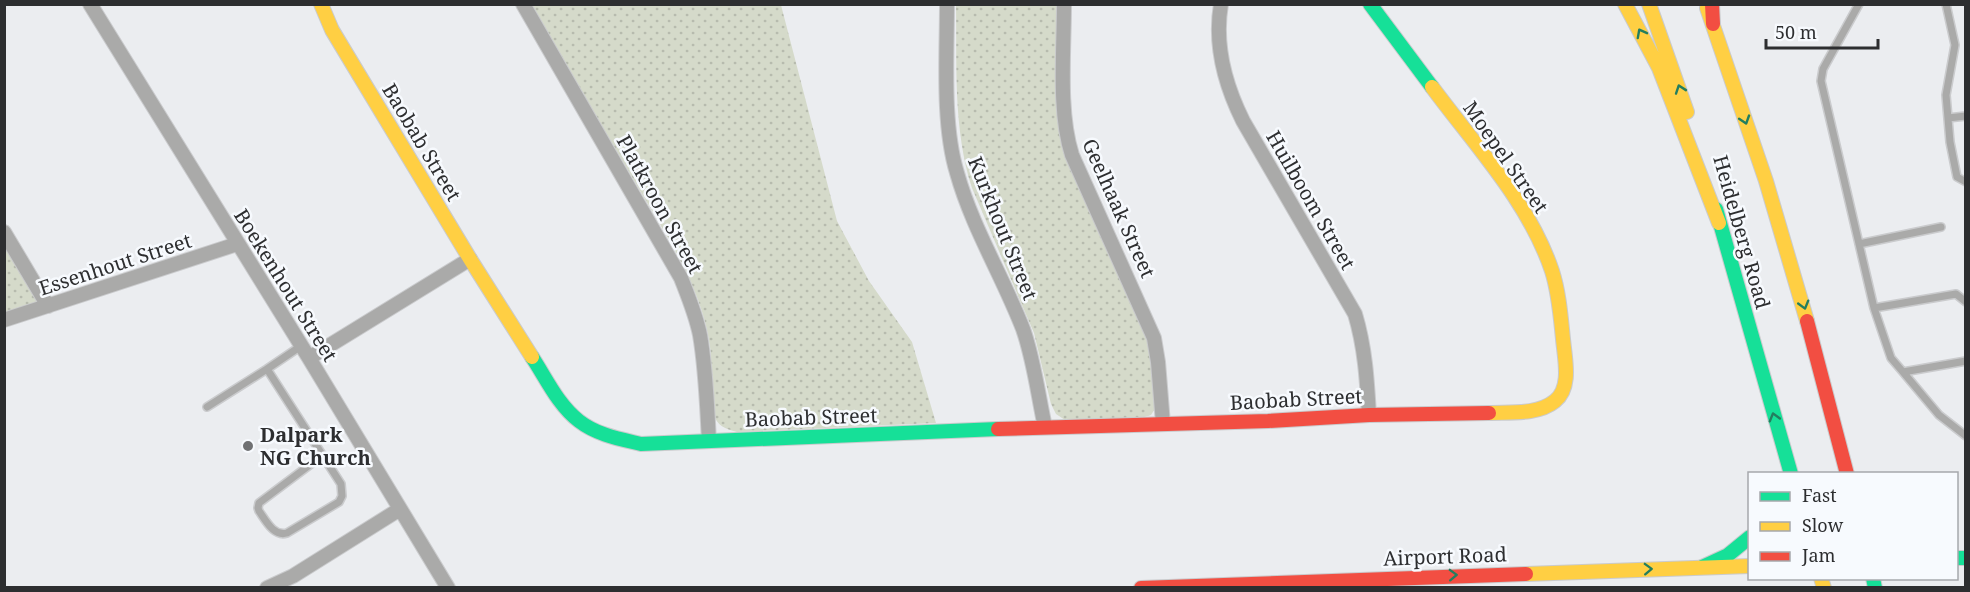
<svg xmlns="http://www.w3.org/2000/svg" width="1970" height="592" viewBox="0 0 1970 592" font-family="'Noto Serif',serif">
<defs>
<pattern id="park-dots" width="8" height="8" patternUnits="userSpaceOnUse" patternTransform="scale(1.5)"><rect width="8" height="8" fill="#d5daca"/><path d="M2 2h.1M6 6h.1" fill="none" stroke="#b7bbae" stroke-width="1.8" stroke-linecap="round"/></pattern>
</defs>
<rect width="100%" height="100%" fill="#ebedf0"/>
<path fill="url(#park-dots)" d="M 530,5 L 781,5 L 837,221 L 869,281 L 912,342 L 936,423 L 737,432 C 725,429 717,426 713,413 C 708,394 713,367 710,347 C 705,309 689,276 671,243 Z
M 956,5 L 1059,5 L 1059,118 L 1145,325 L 1152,359 L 1156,407 L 1151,415 L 1141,418 L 1065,420 L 1056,414 L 1051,404 L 1034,333 L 972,188 C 953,129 957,66 956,5 Z
M 4,220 L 43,300 L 5,312 L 4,312 Z"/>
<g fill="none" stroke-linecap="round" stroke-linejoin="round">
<g stroke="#cacbcd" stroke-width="10">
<path id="lane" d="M 1859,4 L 1823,69 L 1821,81 L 1874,308
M 1946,4 L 1955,45 L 1946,95 L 1950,142 L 1957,177 L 1966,182
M 1948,118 L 1966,116
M 1859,244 L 1941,227
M 1966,302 L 1956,294 L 1874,308 L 1891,358 L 1903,372 L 1966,361
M 301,346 L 267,369 L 341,484 L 342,496 L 339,502 L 287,533 C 274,537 266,521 259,511 L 258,508 L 259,503 L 323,455
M 1903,372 L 1939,415 L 1966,436
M 207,407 L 267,369"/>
</g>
<g stroke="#cacbcd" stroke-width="16">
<path id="street" d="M 90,4 L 309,358 L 448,588
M 523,4 L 681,278 C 688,296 696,315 700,335 C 706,370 707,406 709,441
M 947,4 C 947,56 942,124 957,173 C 972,227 1003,277 1023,329 C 1034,360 1038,395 1045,427
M 1064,4 C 1064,51 1058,112 1072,155 L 1154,338 L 1158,362 L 1163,424
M 1221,4 C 1214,45 1225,85 1243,121 L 1355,314 C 1365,347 1367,380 1369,415
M 4,232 L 48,306
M 4,320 L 237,244
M 309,358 L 470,259
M 267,588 L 293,576 L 400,509"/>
</g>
<g stroke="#cacbcd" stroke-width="16">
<path id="fast" d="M 1370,4 L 1432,87
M 1716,209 L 1791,474
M 532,357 C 546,378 558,405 579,421 C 597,435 620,439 641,444 L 998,429
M 1956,558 L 1966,558
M 1702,567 L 1728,555 L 1750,537
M 1873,578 L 1875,588"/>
</g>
<g stroke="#cacbcd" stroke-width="16">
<path id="slow" d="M 321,4 L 332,30 L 470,259 L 532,357
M 1625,4 L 1659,68 L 1719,223
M 1649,4 L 1687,112
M 1707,8 L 1766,181 L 1807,321
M 1432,87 C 1475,145 1529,202 1552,271 C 1560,296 1561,323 1564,348 C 1566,365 1570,389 1555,401 C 1538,415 1510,412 1489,413
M 1526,574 L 1750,566
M 1821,578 L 1824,588"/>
</g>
<g stroke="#cacbcd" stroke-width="16">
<path id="jam" d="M 1712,4 L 1713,24
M 1807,321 L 1847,474
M 998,429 L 1268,421 L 1369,415 L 1489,413
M 1141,588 L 1526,574"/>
</g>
<use href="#lane" stroke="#aaaaa9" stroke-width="7"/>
<use href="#street" stroke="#aaaaa9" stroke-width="14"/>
<use href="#fast" stroke="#16e098" stroke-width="14"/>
<use href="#slow" stroke="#ffcf43" stroke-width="14"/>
<use href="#jam" stroke="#f24e42" stroke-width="14"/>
</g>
<defs><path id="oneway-chevron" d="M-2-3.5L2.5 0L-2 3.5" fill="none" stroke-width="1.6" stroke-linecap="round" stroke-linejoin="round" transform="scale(1.5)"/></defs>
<g stroke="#237e5f">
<use href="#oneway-chevron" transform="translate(1641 33) rotate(-118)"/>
<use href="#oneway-chevron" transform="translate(1680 89) rotate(-109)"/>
<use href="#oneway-chevron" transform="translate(1745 120) rotate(72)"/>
<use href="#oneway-chevron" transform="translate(1804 305) rotate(74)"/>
<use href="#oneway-chevron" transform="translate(1774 417) rotate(-106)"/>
<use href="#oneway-chevron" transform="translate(1648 569) rotate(-2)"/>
<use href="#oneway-chevron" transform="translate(1453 575) rotate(-2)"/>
</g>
<circle fill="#707173" stroke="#f7fafe" stroke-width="2" cx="248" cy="446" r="6"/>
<g text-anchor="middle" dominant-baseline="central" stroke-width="5" stroke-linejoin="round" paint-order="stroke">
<g font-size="20" fill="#2d2e30" stroke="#f7fafe">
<text transform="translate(422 142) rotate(59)">Baobab Street</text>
<text transform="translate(1506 157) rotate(55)">Moepel Street</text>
<text transform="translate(1311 200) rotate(60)">Huilboom Street</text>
<text transform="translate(660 204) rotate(61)">Platkroon Street</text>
<text transform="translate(1119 208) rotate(66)">Geelhaak Street</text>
<text transform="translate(1003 228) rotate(68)">Kurkhout Street</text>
<text transform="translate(1742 232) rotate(74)">Heidelberg Road</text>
<text transform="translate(115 264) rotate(-18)">Essenhout Street</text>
<text transform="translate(286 285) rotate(58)">Boekenhout Street</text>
<text transform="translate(1296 399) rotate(-3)">Baobab Street</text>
<text transform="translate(811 417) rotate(-2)">Baobab Street</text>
<text transform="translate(1445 556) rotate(-2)">Airport Road</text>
</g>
<g font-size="20" font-weight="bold" fill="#2d2e30" stroke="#f7fafe" text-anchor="start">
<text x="260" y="434">Dalpark<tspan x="260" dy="23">NG Church</tspan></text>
</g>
</g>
<rect width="1970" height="592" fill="none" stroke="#2d2e30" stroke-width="12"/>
<rect x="1748" y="472" width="210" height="108" fill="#f7fafe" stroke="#a6a8ac" stroke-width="1.5"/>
<rect x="1760" y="492" width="30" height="9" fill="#16e098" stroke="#a6a8ac" stroke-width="1.5"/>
<text x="1802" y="502" font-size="18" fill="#2d2e30">Fast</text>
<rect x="1760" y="522" width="30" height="9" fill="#ffcf43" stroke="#a6a8ac" stroke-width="1.5"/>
<text x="1802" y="532" font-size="18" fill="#2d2e30">Slow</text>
<rect x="1760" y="552" width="30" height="9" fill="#f24e42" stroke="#a6a8ac" stroke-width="1.5"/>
<text x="1802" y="562" font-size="18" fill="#2d2e30">Jam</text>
<path d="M1766 39v9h112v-9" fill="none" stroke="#2d2e30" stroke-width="3"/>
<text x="1775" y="39" font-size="18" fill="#2d2e30" stroke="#f7fafe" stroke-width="4.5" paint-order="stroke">50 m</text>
</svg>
